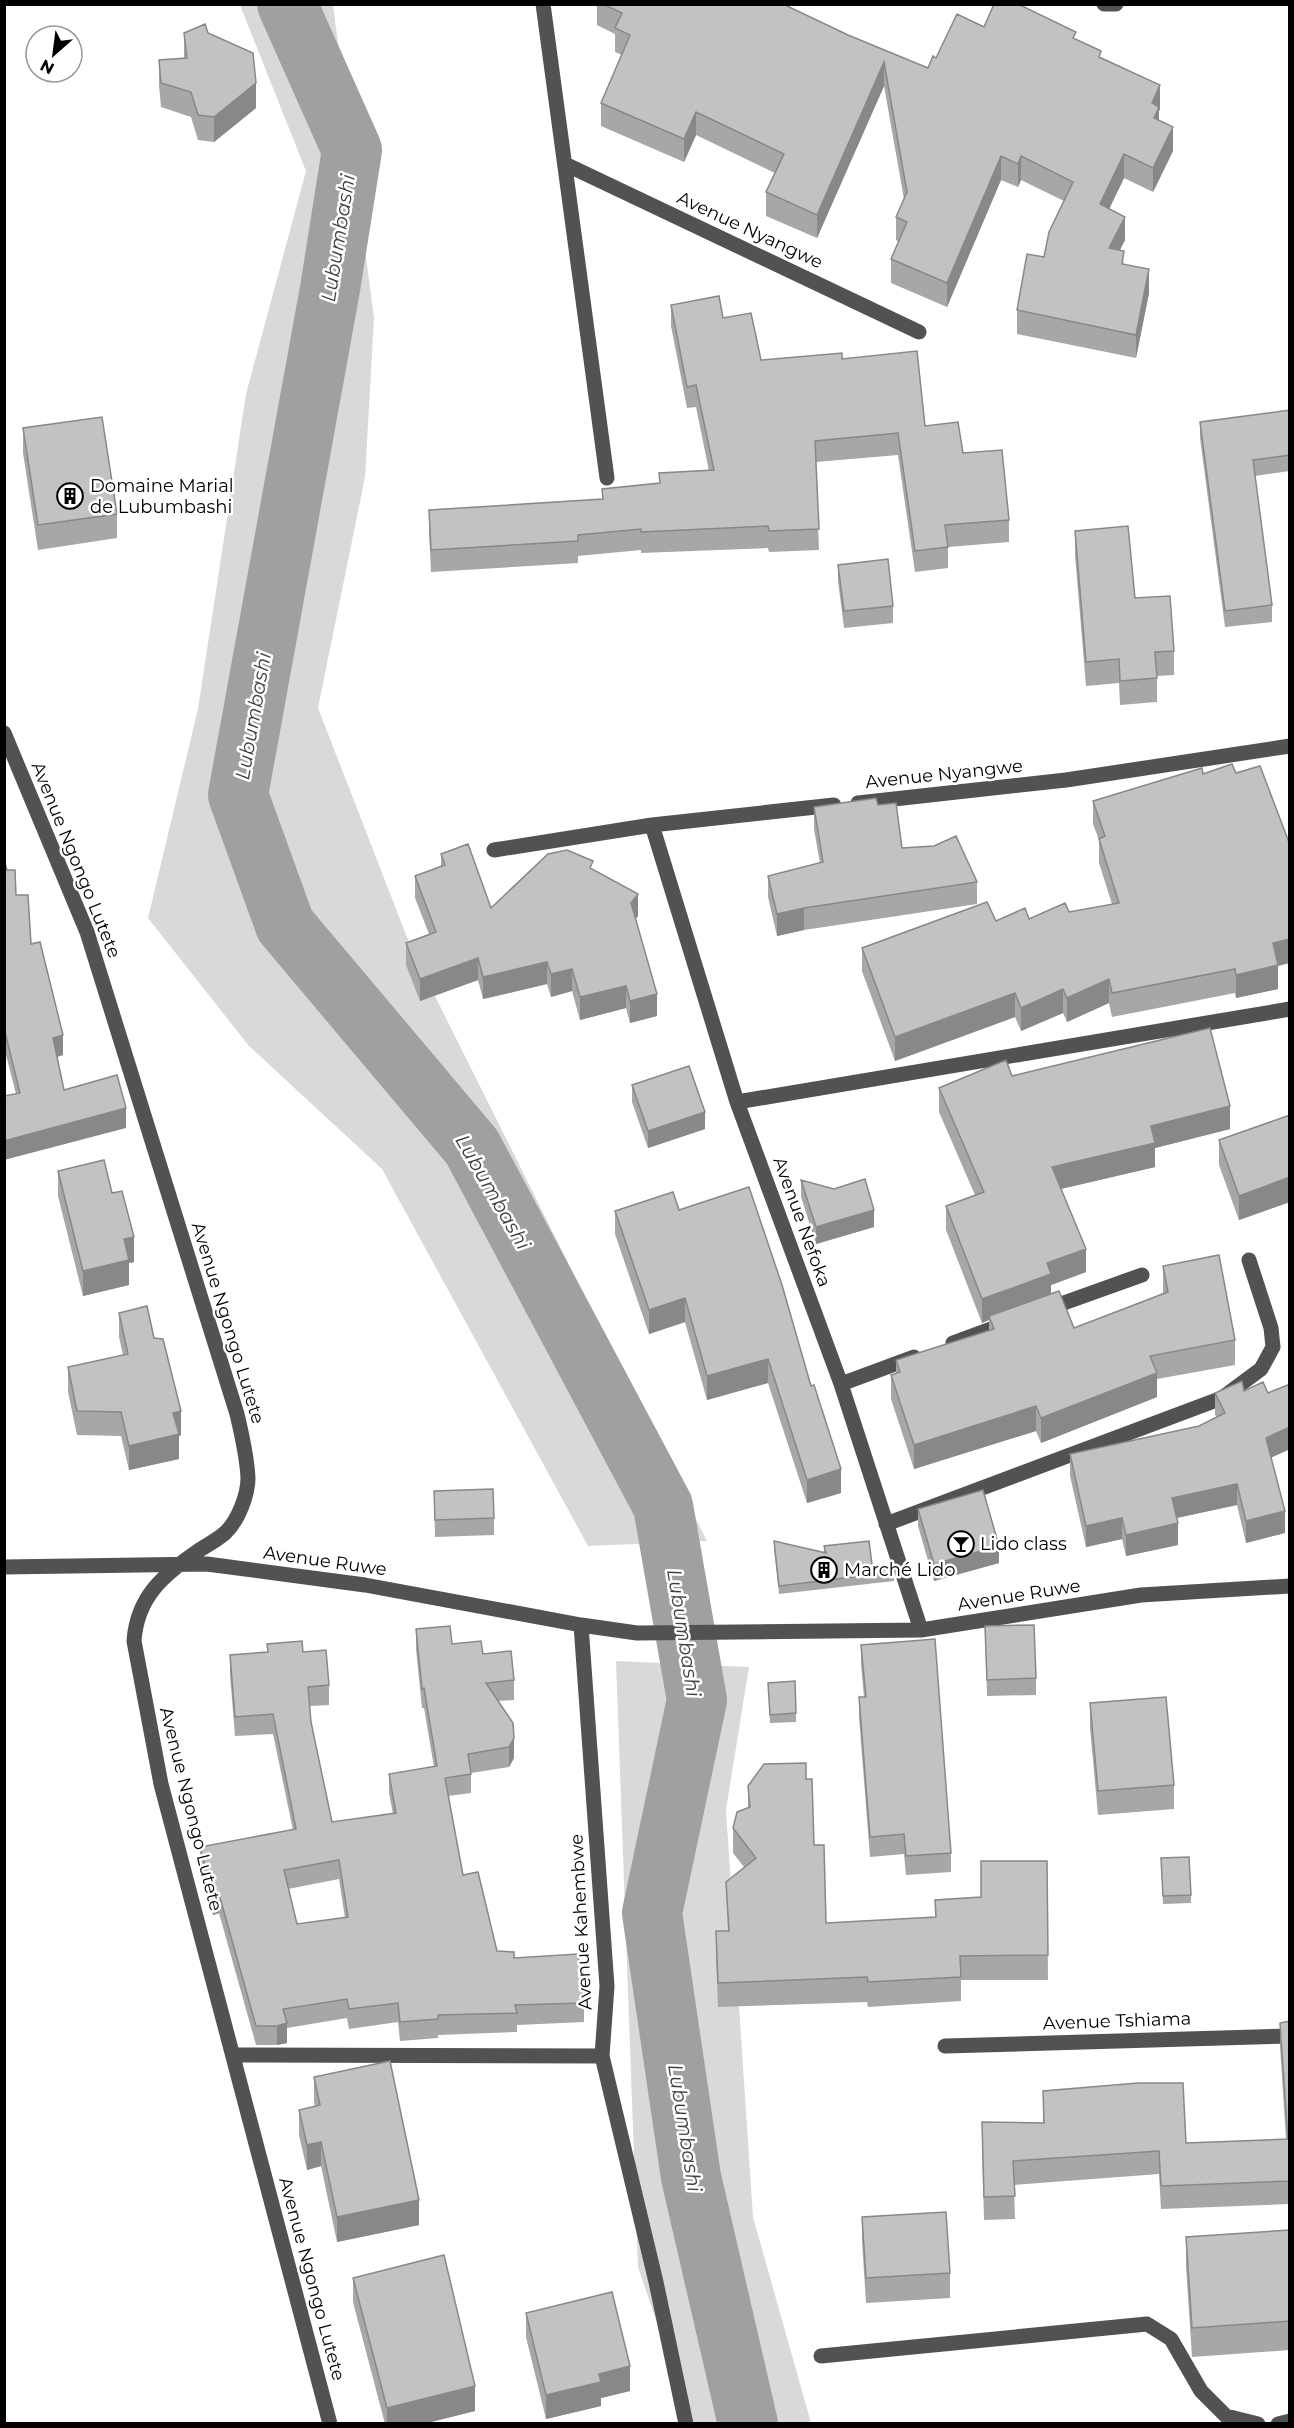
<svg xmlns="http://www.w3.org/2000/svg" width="1294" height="2428" viewBox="0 0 1294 2428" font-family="Montserrat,sans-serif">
<rect width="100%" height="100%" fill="#fff"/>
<path fill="#d9d9d9" d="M 240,5 L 333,5 L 374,318 L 365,477 L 318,708 L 412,950 L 707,1541 L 588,1546 L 382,1169 L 249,1046 L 148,918 L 198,709 L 246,394 L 306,171 Z
M 616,1661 L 749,1667 L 726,1810 L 753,2217 L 811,2423 L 691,2423 L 638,2267 Z"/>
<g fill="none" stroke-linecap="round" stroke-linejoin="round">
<path stroke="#a0a0a0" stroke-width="60" d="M 287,4 L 352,150 L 330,289 L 238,795 L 285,925 L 472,1147 L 663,1506 L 697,1700 L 652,1913 L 691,2177 L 748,2424"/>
<path stroke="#525252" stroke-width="15" d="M 543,4 L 607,478
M 1104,4 L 1116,4
M 565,164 L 919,332
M 4,733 L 87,932 L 237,1414 C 242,1435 247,1457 248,1478 C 248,1495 238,1521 225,1533 C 217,1540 207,1545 198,1551 C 163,1575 137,1597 134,1641 L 161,1784 L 330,2424
M 858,803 L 1066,780 L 1290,746
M 652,825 L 737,1102 L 841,1384 L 921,1630
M 494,850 L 652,825 L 834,805
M 737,1102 L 1290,1009
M 1047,1309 L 1142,1275
M 953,1343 L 1007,1323
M 841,1384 L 914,1357
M 886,1524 L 1222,1398 L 1261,1369 L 1273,1347 L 1271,1328 L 1249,1260
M 4,1567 L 207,1564 L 365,1585 L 581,1625 L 637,1633 L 921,1630 L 1141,1595 L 1290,1586
M 581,1625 L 607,1986 L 602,2056 L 656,2282 L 686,2424
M 945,2046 L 1290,2036
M 233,2055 L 602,2056
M 821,2356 L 1147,2324 L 1171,2339 L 1201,2391 L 1226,2416 L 1258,2424
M 1278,2424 L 1290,2421"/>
</g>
<path fill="#a7a7a7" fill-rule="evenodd" d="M 597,4 L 783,4 L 848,35 L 928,68 L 936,58 L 984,27 L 1076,39 L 1101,58 L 1160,109 L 1159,111 L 1159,121 L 1173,151 L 1153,192 L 1124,178 L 1109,209 L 1125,240 L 1120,250 L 1124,265 L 1149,293 L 1136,358 L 1017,334 L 1017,310 L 1044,257 L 1064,201 L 1021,180 L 1018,187 L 1001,180 L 947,307 L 891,283 L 891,259 L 899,242 L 896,240 L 896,217 L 904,199 L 884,86 L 817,238 L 766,216 L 766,192 L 775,173 L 696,135 L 684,162 L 601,126 L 601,103 L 622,55 L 615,52 L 615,34 L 597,25 Z
M 184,33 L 208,33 L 256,108 L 214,142 L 198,140 L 191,117 L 161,107 L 159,85 L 159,60 L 184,59 Z
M 671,305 L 723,318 L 761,360 L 842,359 L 925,426 L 963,453 L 1009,520 L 1009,542 L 948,547 L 948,568 L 915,572 L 898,455 L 816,462 L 819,550 L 769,552 L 768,548 L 641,553 L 641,550 L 578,556 L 578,563 L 431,572 L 429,531 L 429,510 L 602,499 L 602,489 L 659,483 L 709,471 L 696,407 L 687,408 L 671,326 Z
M 1290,410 L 1290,471 L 1255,476 L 1272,605 L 1272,622 L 1225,627 L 1200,438 L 1200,422 Z
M 23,428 L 117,514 L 117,538 L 38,550 L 23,453 Z
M 1075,531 L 1135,598 L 1174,651 L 1174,675 L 1157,676 L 1157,702 L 1120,705 L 1119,683 L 1086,686 L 1075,555 Z
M 838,565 L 893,606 L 893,623 L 844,628 L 838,581 Z
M 1203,774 L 1278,966 L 1278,989 L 1236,998 L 1235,993 L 1112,1017 L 1109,1003 L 1067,1022 L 1063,1013 L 1021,1031 L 1015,1017 L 895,1061 L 862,971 L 862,948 L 996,921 L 1029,919 L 1069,912 L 1112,904 L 1099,863 L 1099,840 L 1093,824 L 1093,801 Z
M 878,805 L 902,848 L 977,882 L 977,904 L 804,930 L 777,936 L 768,897 L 768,876 L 820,863 L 814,829 L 814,807 Z
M 441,854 L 491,908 L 593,870 L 638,916 L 635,919 L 657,1016 L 630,1023 L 626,1008 L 580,1020 L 572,991 L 551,997 L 547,984 L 483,999 L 478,980 L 420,1001 L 406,965 L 406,943 L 429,934 L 415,898 L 415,876 L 441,866 Z
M 4,859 L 7,870 L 31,944 L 63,1055 L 57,1057 L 64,1090 L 126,1128 L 16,1094 L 4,1047 Z
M 1012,1076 L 1230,1129 L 1155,1148 L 1155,1167 L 1061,1189 L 1086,1272 L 1051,1285 L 1051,1294 L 1074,1328 L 1163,1293 L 1163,1266 L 1235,1340 L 1235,1365 L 1157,1379 L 1157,1397 L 1041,1443 L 1036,1431 L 914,1469 L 891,1399 L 891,1375 L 896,1373 L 896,1360 L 989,1331 L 989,1320 L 982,1323 L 946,1230 L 946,1206 L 975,1195 L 939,1112 L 939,1088 Z
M 632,1085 L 705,1129 L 648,1148 L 632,1102 Z
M 1290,1115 L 1290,1202 L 1239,1220 L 1219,1165 L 1219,1140 Z
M 58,1171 L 112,1193 L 134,1262 L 129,1263 L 129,1285 L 83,1296 L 58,1196 Z
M 801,1180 L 874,1227 L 816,1244 L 801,1197 Z
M 749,1187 L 841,1493 L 807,1503 L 768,1383 L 707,1400 L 685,1322 L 649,1334 L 615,1234 L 615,1211 L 679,1210 Z
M 119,1313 L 154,1338 L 181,1435 L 179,1436 L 179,1459 L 129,1470 L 121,1436 L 77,1435 L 68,1392 L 68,1367 L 123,1355 L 119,1337 Z
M 1289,1384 L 1290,1449 L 1271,1457 L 1285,1533 L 1246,1543 L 1237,1505 L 1176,1518 L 1178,1545 L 1126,1556 L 1122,1539 L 1086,1547 L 1070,1476 L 1070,1454 L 1199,1426 L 1217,1417 L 1215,1415 L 1215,1393 L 1244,1391 L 1268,1393 Z
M 434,1491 L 494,1518 L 494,1535 L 435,1537 Z
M 918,1509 L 999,1563 L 934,1581 L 918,1526 Z
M 774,1541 L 824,1552 L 824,1546 L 872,1564 L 894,1569 L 894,1581 L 779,1594 L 774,1549 Z
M 985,1626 L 1036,1678 L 1036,1695 L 987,1696 Z
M 416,1629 L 452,1644 L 483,1654 L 514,1680 L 514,1700 L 498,1701 L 514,1758 L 509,1767 L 471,1773 L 471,1793 L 448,1796 L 463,1875 L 497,1951 L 514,1958 L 584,2003 L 584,2022 L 517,2025 L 517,2032 L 438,2035 L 438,2038 L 400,2041 L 398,2022 L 349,2029 L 347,2018 L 287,2028 L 287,2043 L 277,2045 L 256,2045 L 219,1913 L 213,1915 L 200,1867 L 200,1847 L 293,1830 L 273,1734 L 235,1736 L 230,1675 L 230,1655 L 303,1652 L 329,1685 L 329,1705 L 310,1706 L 311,1722 L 332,1822 L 393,1814 L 389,1793 L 389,1774 L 434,1767 L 424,1708 L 422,1708 L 416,1649 ZM 339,1879 L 345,1918 L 297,1924 L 288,1889 Z
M 861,1645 L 951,1853 L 951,1872 L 906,1875 L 904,1854 L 870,1857 L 859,1717 L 859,1697 L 864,1697 L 861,1664 Z
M 768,1683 L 796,1713 L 796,1722 L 770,1723 Z
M 1090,1703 L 1174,1785 L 1174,1809 L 1098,1815 L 1090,1728 Z
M 806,1779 L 814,1845 L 826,1923 L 935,1917 L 935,1900 L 981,1897 L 1047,1861 L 1048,1980 L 961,1980 L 961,2001 L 868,2007 L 867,2002 L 718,2007 L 716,1956 L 716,1931 L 728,1931 L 726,1882 L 744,1867 L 733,1853 L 733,1828 L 748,1807 L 748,1786 Z
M 1161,1858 L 1191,1895 L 1191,1903 L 1163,1904 Z
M 1290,2021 L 1290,2196 L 1289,2197 L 1289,2204 L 1161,2209 L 1159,2174 L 1014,2185 L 1015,2219 L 984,2220 L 982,2145 L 1043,2123 L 1043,2091 L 1186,2143 L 1286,2139 L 1280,2046 L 1280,2023 Z
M 314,2077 L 419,2225 L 337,2242 L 321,2166 L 307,2170 L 299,2135 L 299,2110 L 315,2107 L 314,2101 Z
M 862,2217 L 950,2273 L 950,2298 L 866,2303 L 862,2241 Z
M 1290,2230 L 1290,2350 L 1192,2357 L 1186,2266 L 1186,2237 Z
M 353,2278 L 475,2411 L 423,2424 L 385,2424 L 353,2302 Z
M 526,2313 L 630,2391 L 601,2398 L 601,2406 L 546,2419 L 526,2337 Z"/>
<path fill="#888" d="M 884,62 L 884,86 L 817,238 L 817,215 Z
M 256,83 L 256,108 L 214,142 L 214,117 Z
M 1160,85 L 1160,109 L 1159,111 L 1159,130 L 1154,123 L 1152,103 Z
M 696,112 L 696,135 L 684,162 L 684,139 Z
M 1173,127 L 1173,151 L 1153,192 L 1153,168 Z
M 1124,154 L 1124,178 L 1100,228 L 1100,204 Z
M 1001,156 L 1001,180 L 947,307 L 947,283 Z
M 1021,156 L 1021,180 L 1018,187 L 1018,164 Z
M 1125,217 L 1125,240 L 1109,271 L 1109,248 Z
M 1149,269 L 1149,293 L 1136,358 L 1136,335 Z
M 638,894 L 638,916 L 631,926 L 631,903 Z
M 804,908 L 804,930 L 777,936 L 777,914 Z
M 1290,939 L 1290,963 L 1278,966 L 1278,989 L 1236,998 L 1236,975 L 1273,943 Z
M 478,958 L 478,980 L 420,1001 L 420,979 Z
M 547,962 L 547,984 L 483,999 L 483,977 Z
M 572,969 L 572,991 L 551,997 L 551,974 Z
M 1109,979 L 1109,1003 L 1067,1022 L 1067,998 Z
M 626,986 L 626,1008 L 580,1020 L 580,997 Z
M 1063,989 L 1063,1013 L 1021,1031 L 1021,1008 Z
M 1015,993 L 1015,1017 L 895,1061 L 895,1037 Z
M 657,994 L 657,1016 L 630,1023 L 630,1001 Z
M 63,1035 L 63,1055 L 53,1058 L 53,1038 Z
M 1230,1106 L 1230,1129 L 1155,1148 L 1155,1167 L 1052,1191 L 1052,1167 L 1151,1126 Z
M 126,1108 L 126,1128 L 4,1160 L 4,1141 Z
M 705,1112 L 705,1129 L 648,1148 L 648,1131 Z
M 1290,1177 L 1290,1202 L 1239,1220 L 1239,1196 Z
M 874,1210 L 874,1227 L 816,1244 L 816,1227 Z
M 134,1237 L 134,1262 L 129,1263 L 129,1285 L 83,1296 L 83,1271 L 124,1239 Z
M 1086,1249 L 1086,1272 L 1051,1285 L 1051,1297 L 989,1316 L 989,1320 L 982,1323 L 982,1299 L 1047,1263 Z
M 685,1298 L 685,1322 L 649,1334 L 649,1310 Z
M 768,1359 L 768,1383 L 707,1400 L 707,1376 Z
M 1157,1373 L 1157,1397 L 1041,1443 L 1041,1418 Z
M 1036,1406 L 1036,1431 L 914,1469 L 914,1445 Z
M 181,1411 L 181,1435 L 179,1436 L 179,1459 L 129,1470 L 129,1446 L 173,1413 Z
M 1290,1427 L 1290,1449 L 1266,1460 L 1266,1438 Z
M 841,1469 L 841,1493 L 807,1503 L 807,1480 Z
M 1237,1484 L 1237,1505 L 1172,1519 L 1172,1498 Z
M 1285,1511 L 1285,1533 L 1246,1543 L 1246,1521 Z
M 1122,1518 L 1122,1539 L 1086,1547 L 1086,1526 Z
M 1178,1523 L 1178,1545 L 1126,1556 L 1126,1535 Z
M 999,1546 L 999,1563 L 934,1581 L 934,1564 Z
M 514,1738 L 514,1758 L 509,1767 L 509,1747 Z
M 219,1894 L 219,1913 L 213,1915 L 213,1896 Z
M 287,2023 L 287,2043 L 277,2045 L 277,2026 Z
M 321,2142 L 321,2166 L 307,2170 L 307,2145 Z
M 419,2200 L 419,2225 L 337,2242 L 337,2217 Z
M 630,2366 L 630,2391 L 601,2398 L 601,2406 L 546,2419 L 546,2395 L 599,2374 Z
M 475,2386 L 475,2411 L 423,2424 L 387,2424 L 387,2408 Z"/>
<path fill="#c2c2c2" stroke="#888" stroke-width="1.5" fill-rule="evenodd" d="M 603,4 L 783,4 L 848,35 L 928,68 L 933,56 L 936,58 L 957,14 L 984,27 L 994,4 L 1018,4 L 1076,32 L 1073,38 L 1101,51 L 1099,57 L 1160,85 L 1152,103 L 1159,107 L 1154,118 L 1173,127 L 1153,168 L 1124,154 L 1100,204 L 1125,217 L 1109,248 L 1124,251 L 1122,264 L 1149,269 L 1136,335 L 1017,310 L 1027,254 L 1044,257 L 1049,232 L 1073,182 L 1021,156 L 1018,164 L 1001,156 L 947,283 L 891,259 L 907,222 L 896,217 L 907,192 L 884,62 L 817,215 L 766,192 L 784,154 L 696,112 L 684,139 L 601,103 L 630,35 L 615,28 L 622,13 Z
M 205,24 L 208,33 L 253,53 L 256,83 L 214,117 L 198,115 L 191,92 L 161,83 L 159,60 L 187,58 L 184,33 Z
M 719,296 L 723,318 L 751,313 L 761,360 L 842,353 L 842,359 L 917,351 L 925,426 L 958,422 L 963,453 L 1002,450 L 1009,520 L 945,525 L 948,547 L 915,551 L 898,433 L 815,441 L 819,529 L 769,531 L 768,526 L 641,532 L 641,529 L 578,535 L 578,541 L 431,550 L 429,510 L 603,499 L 602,489 L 660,483 L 659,473 L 714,470 L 696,385 L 687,387 L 671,305 Z
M 1290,410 L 1290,455 L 1253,460 L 1272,605 L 1225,611 L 1200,422 Z
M 102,417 L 117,514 L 38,525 L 23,428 Z
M 1128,526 L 1135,598 L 1170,596 L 1174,651 L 1155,652 L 1157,678 L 1120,681 L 1119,659 L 1086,662 L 1075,531 Z
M 888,559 L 893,606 L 844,611 L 838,565 Z
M 1232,764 L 1236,773 L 1260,766 L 1290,845 L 1290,939 L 1273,943 L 1278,965 L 1236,975 L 1235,969 L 1112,993 L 1109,979 L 1067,998 L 1063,989 L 1021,1008 L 1015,993 L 895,1037 L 862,948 L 987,902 L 996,921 L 1025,908 L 1029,919 L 1065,903 L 1069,912 L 1119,903 L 1099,839 L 1105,836 L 1093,801 L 1202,768 L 1203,774 Z
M 876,798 L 878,805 L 896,803 L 902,848 L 934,846 L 956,836 L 977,882 L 804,908 L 777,914 L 768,876 L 823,862 L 814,807 Z
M 468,844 L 491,908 L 548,854 L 567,850 L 593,861 L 590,868 L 638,894 L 631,903 L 657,994 L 630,1001 L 626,986 L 580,997 L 572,969 L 551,974 L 547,962 L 483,977 L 478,958 L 420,979 L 406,943 L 436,932 L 415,876 L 445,865 L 441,854 Z
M 4,859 L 7,870 L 15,870 L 16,895 L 28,895 L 31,944 L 40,942 L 63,1035 L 53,1038 L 64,1090 L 117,1075 L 126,1108 L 4,1141 L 4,1096 L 20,1093 L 4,1028 Z
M 1210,1028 L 1230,1106 L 1151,1126 L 1155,1143 L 1052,1167 L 1086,1249 L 1047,1263 L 1051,1274 L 982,1299 L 946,1206 L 984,1192 L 939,1088 L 1006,1060 L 1012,1076 Z
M 689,1066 L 705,1112 L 648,1131 L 632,1085 Z
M 1290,1115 L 1290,1177 L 1239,1196 L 1219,1140 Z
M 104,1160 L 112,1193 L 122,1191 L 134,1237 L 124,1239 L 129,1260 L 83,1271 L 58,1171 Z
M 865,1179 L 874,1210 L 816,1227 L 801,1180 L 834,1189 Z
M 749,1187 L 782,1285 L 811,1386 L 814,1385 L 841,1469 L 807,1480 L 768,1359 L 707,1376 L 685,1298 L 649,1310 L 615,1211 L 673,1192 L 679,1210 Z
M 1219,1255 L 1235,1340 L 1150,1356 L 1157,1373 L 1041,1418 L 1036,1406 L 914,1445 L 891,1375 L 900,1372 L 896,1360 L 994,1329 L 989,1316 L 1059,1291 L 1074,1328 L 1168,1292 L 1163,1266 Z
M 147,1306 L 154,1338 L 163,1339 L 181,1411 L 173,1413 L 179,1434 L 129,1446 L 121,1412 L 77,1411 L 68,1367 L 128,1354 L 119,1313 Z
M 1242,1381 L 1244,1391 L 1263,1382 L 1268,1393 L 1290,1384 L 1290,1427 L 1266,1438 L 1285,1511 L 1246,1521 L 1237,1484 L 1172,1498 L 1178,1523 L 1126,1535 L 1122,1518 L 1086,1526 L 1070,1454 L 1199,1426 L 1225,1413 L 1215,1393 Z
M 493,1489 L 494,1518 L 435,1520 L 434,1491 Z
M 983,1490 L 999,1546 L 934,1564 L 918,1509 Z
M 774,1541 L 826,1553 L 824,1546 L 869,1541 L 872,1564 L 894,1569 L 894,1572 L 779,1586 Z
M 1034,1625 L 1036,1678 L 987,1680 L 985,1626 Z
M 450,1626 L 452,1644 L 481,1641 L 483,1654 L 511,1651 L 514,1680 L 486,1683 L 513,1723 L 514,1738 L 509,1747 L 468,1754 L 471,1774 L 445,1778 L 463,1875 L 478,1872 L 497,1951 L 514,1952 L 514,1958 L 578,1954 L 584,2003 L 515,2005 L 517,2013 L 438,2015 L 438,2019 L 400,2022 L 398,2003 L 349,2009 L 347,1999 L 283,2009 L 287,2023 L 277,2026 L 256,2026 L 219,1894 L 213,1896 L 200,1847 L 296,1829 L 273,1714 L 235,1717 L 230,1655 L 268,1652 L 267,1644 L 302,1641 L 303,1652 L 326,1650 L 329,1685 L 308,1687 L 311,1722 L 332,1822 L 396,1813 L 389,1774 L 437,1766 L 424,1688 L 422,1689 L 416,1629 ZM 339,1860 L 348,1917 L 297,1924 L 284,1870 Z
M 935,1639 L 951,1853 L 906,1856 L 904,1834 L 870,1837 L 859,1697 L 866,1697 L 861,1645 Z
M 795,1681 L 796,1713 L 770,1715 L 768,1683 Z
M 1166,1697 L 1174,1785 L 1098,1791 L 1090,1703 Z
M 806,1763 L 806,1779 L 812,1779 L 814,1845 L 824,1845 L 826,1923 L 936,1917 L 935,1900 L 981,1897 L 981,1861 L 1047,1861 L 1048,1955 L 960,1956 L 961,1977 L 868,1982 L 867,1977 L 718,1983 L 716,1931 L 729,1931 L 726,1882 L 756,1858 L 733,1828 L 737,1812 L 750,1807 L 748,1786 L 764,1764 Z
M 1189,1857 L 1191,1895 L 1163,1896 L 1161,1858 Z
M 1290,2021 L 1290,2173 L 1289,2173 L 1289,2181 L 1161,2186 L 1159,2151 L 1013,2161 L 1015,2196 L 984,2197 L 982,2122 L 1044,2123 L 1043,2091 L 1138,2083 L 1183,2083 L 1186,2143 L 1288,2139 L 1280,2023 Z
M 390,2061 L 419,2200 L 337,2217 L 321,2142 L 307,2145 L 299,2110 L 320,2105 L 314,2077 Z
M 946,2212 L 950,2273 L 866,2278 L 862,2217 Z
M 1290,2230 L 1290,2321 L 1192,2328 L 1186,2237 Z
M 444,2255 L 475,2386 L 387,2408 L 353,2278 Z
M 612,2292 L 630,2366 L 599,2374 L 601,2382 L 546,2395 L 526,2313 Z"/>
<defs>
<g id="building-ring" transform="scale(1.35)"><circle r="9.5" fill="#fff" stroke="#000" stroke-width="1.5"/><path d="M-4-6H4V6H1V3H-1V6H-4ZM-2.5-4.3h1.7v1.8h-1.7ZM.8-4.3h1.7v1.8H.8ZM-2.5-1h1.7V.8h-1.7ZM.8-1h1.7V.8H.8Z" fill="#000"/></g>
<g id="bar-ring" transform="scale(1.35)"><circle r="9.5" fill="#fff" stroke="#000" stroke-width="1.5"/><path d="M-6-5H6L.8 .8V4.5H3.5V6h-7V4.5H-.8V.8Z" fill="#000"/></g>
</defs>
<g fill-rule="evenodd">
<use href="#building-ring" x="70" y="496"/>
<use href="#bar-ring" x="961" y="1544"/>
<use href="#building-ring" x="824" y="1570"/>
</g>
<g text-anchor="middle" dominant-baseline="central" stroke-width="5" stroke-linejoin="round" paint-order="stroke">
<g font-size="18" fill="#000" stroke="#fff">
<text transform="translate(750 230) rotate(25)">Avenue Nyangwe</text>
<text transform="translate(944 774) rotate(-6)">Avenue Nyangwe</text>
<text transform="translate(76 860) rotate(68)">Avenue Ngongo Lutete</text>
<text transform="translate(802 1222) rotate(70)">Avenue Nefoka</text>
<text transform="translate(228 1323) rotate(73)">Avenue Ngongo Lutete</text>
<text transform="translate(325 1561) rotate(8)">Avenue Ruwe</text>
<text transform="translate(1019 1595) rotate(-9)">Avenue Ruwe</text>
<text transform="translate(191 1809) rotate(76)">Avenue Ngongo Lutete</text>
<text transform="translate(581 1922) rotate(-93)">Avenue Kahembwe</text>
<text transform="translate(1117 2021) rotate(-2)">Avenue Tshiama</text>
<text transform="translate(312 2279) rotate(75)">Avenue Ngongo Lutete</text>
</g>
<g font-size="18" fill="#000" stroke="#fff" text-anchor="start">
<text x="90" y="486">Domaine Marial<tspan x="90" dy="21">de Lubumbashi</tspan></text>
<text x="980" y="1544">Lido class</text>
<text x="844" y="1570">Marché Lido</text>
</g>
<g font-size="20" font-style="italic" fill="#414141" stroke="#fff">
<text transform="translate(338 238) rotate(-81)">Lubumbashi</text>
<text transform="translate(253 716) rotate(-80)">Lubumbashi</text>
<text transform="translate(493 1192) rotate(60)">Lubumbashi</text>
<text transform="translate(684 1633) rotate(81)">Lubumbashi</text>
<text transform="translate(685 2128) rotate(81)">Lubumbashi</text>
</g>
</g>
<rect width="1294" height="2428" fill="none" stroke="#000000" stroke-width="12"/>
<g transform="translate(54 54) rotate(208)"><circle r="28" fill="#ffffff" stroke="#999999" stroke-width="1.5"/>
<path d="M0-4.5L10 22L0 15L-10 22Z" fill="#000000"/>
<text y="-9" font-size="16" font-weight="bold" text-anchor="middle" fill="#000000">N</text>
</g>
</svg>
